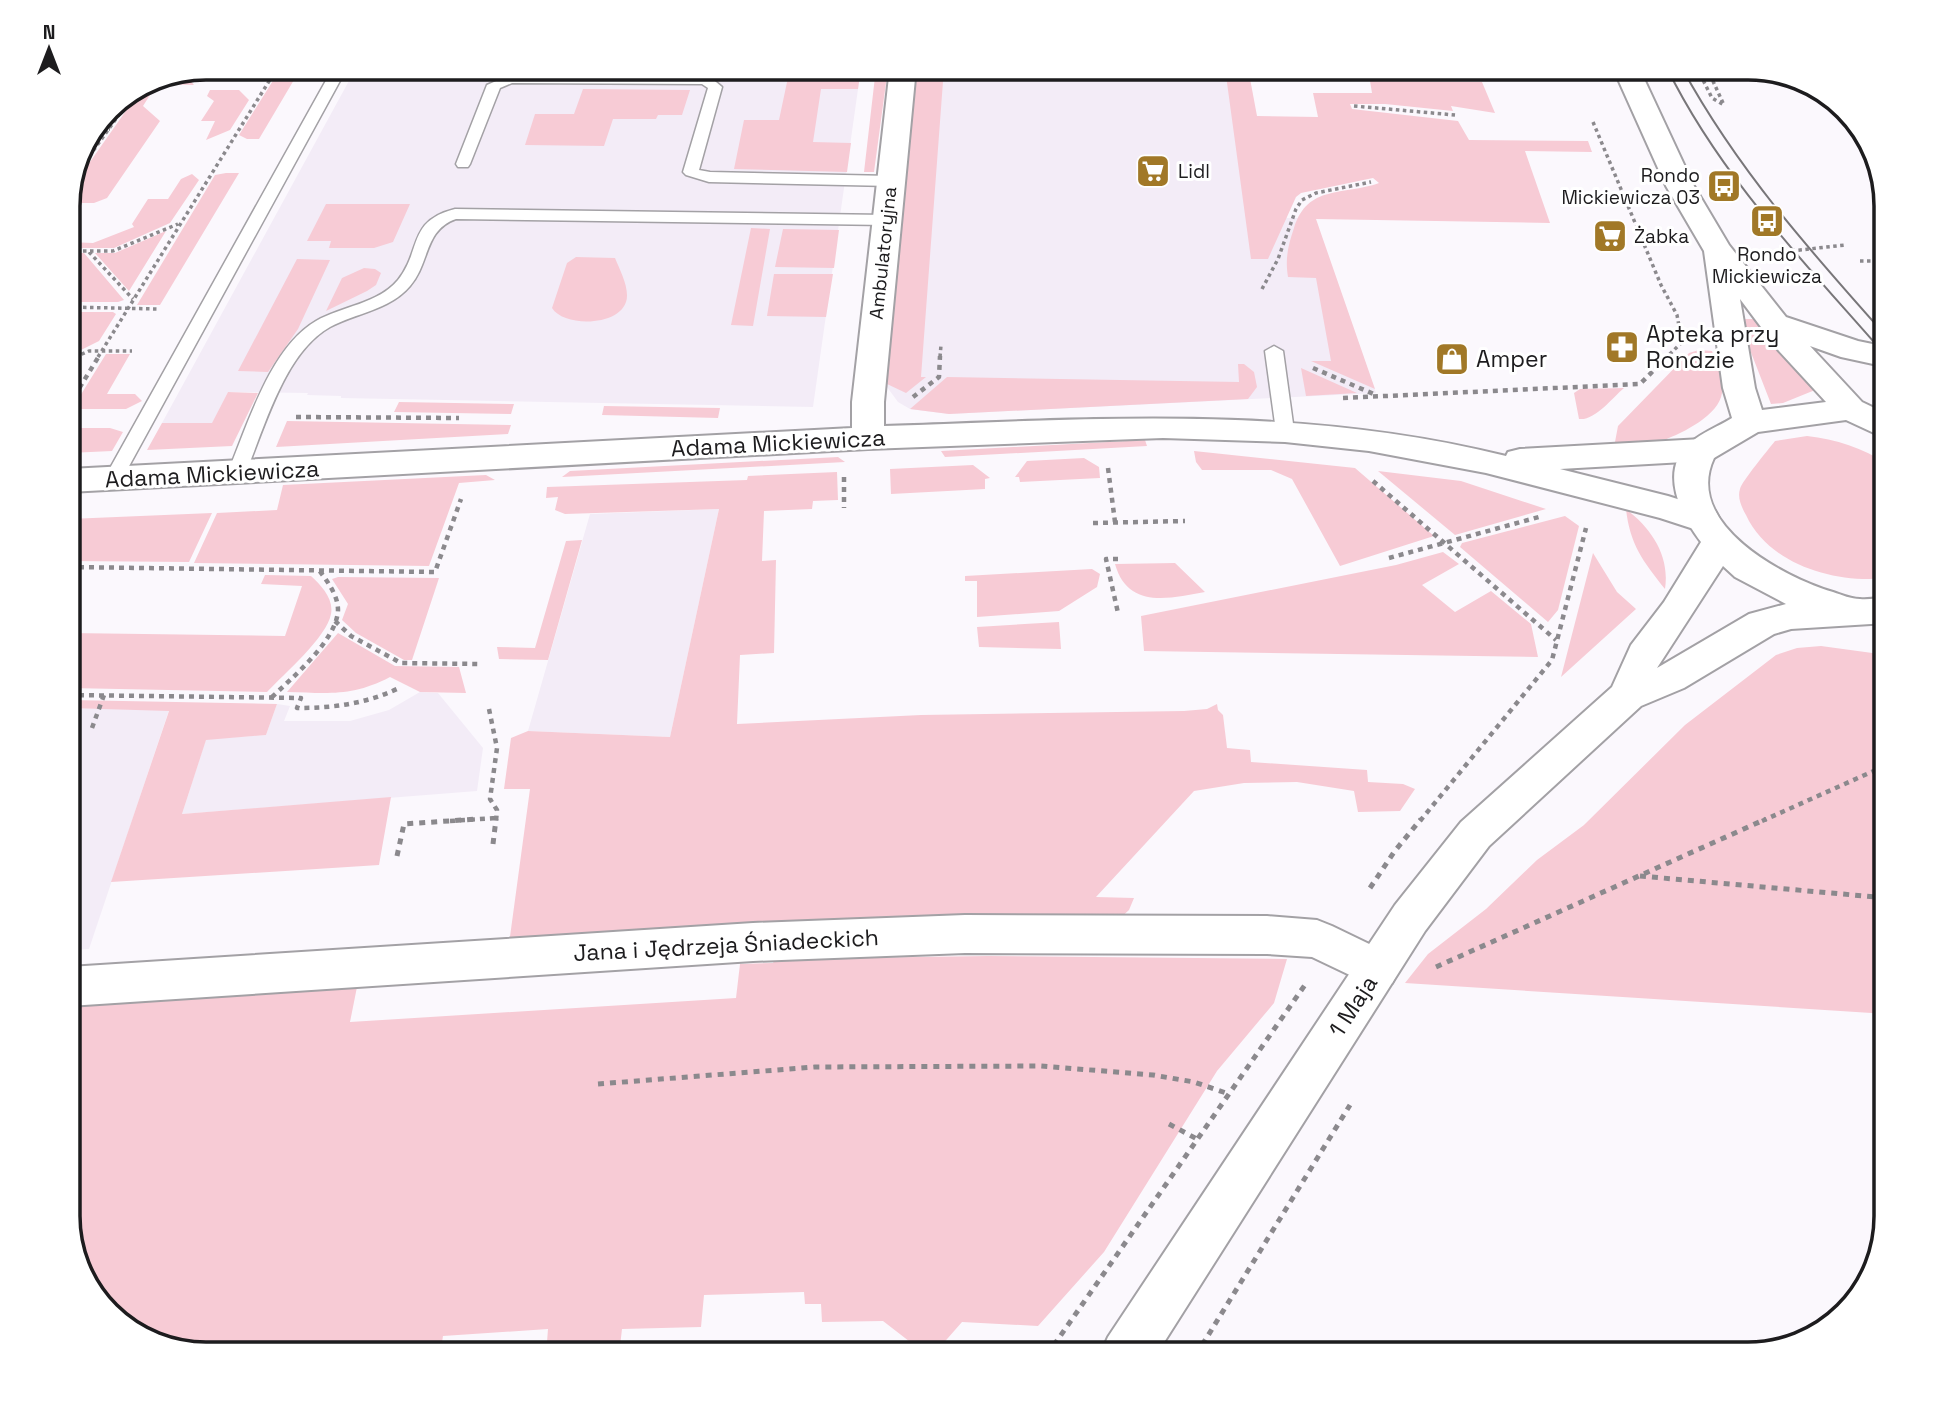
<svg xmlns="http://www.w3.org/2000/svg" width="1955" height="1423" viewBox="0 0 1955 1423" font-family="'Space Grotesk',sans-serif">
<rect width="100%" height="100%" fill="#fbf8fd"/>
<path fill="#f3ecf7" d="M 356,68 L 861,68 L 813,407 L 341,398 L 341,396 L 307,395 L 308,393 L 228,392 L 212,424 L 162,423 Z
M 917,68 L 1248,68 L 1262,148 L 1287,218 L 1315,218 L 1376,393 L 949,414 L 910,409 L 898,402 L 887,387 Z
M 719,509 L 670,737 L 528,731 L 590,514 Z
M 420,692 L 438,693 L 483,748 L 477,791 L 182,814 L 206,739 L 266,735 L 277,704 L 290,706 L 284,721 L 350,721 L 389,710 Z
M 69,708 L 169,710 L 89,949 L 69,950 Z"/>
<path fill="#f7cbd5" d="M 207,68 L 277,68 L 269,76 L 185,74 Z
M 285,68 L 301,68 L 259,139 L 247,139 L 239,135 L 274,79 Z
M 790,68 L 861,68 L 858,89 L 821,89 L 813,142 L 851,143 L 847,172 L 734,169 L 744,120 L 779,120 Z
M 876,68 L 888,68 L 874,172 L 864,172 Z
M 917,68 L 944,68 L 921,377 L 926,377 L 906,393 L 887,384 Z
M 1225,68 L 1248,68 L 1257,116 L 1318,117 L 1313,93 L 1372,93 L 1370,81 L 1482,82 L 1495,113 L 1451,106 L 1453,111 L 1385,104 L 1350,104 L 1352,109 L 1458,121 L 1469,140 L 1588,141 L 1592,152 L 1525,151 L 1550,223 L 1316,219 L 1375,389 L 1311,361 L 1331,361 L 1316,278 L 1288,277 C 1285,258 1288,246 1294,228 C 1308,184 1343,196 1379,183 L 1373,178 L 1301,193 L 1296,197 L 1268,259 L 1251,259 Z
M 157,79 L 190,80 L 194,85 L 157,84 L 143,106 L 160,121 L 107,198 L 94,203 L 69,203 L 71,189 L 144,85 Z
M 583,89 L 690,90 L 682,115 L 658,115 L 656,119 L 613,119 L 604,146 L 525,145 L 535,114 L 574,114 Z
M 210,90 L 239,90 L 249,100 L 230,130 L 206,140 L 215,121 L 201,121 L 214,101 L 207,96 Z
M 226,173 L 239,173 L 160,305 L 137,305 L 215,175 Z
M 192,174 L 199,180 L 170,223 L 114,248 L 69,248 L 69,242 L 93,243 L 134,227 L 132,224 L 148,199 L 168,199 L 181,179 Z
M 326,204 L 410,204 L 393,242 L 374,248 L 329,248 L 331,241 L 307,241 Z
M 751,228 L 770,229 L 753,326 L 731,325 Z
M 783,229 L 839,230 L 834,268 L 775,267 Z
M 166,231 L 129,291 L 95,253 L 115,253 Z
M 69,253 L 84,253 L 124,300 L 118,302 L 69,302 Z
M 576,257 L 615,258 C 619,268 627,283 627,295 C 628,326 565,329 552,308 L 567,263 Z
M 297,259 L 330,260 L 298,329 L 268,372 L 238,371 Z
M 364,268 L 375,269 L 381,273 L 376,285 L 367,291 L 326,311 L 342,278 Z
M 774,274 L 833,274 L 826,317 L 767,316 Z
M 69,312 L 113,312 L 116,314 L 99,341 L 69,356 Z
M 1738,319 L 1756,319 L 1786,357 L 1820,388 L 1783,403 L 1771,404 Z
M 1699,350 L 1712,351 C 1716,363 1724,379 1722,393 C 1719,415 1683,433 1664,440 C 1649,445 1631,443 1615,442 L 1618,426 L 1689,353 Z
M 106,354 L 130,354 L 107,394 L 135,394 L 142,401 L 126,409 L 72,409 Z
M 1238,364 L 1244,364 L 1254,372 L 1257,387 L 1248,399 L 949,414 L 910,409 L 947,377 L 1239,382 Z
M 1301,368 L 1357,393 L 1306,396 Z
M 1624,388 C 1612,398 1595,421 1579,419 L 1574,393 L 1580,389 Z
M 228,392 L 258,393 L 232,446 L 147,450 L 162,423 L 212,423 Z
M 399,402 L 514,404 L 511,414 L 394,412 Z
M 604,406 L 720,408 L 718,418 L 602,415 Z
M 287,421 L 511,425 L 508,434 L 276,447 Z
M 69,428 L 110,428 L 123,432 L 112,451 L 69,453 Z
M 1807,436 C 1836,439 1863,448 1887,464 L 1887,578 C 1836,584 1769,565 1746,515 C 1742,508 1737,498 1740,489 C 1742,481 1768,450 1775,441 Z
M 1145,440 L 1147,446 L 945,457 L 941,451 Z
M 1194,451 L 1355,468 L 1434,536 L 1340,566 L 1292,479 L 1271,470 L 1202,470 L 1196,462 Z
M 838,457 L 845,462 L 562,477 L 570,471 Z
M 1084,458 L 1099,467 L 1100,478 L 1020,482 L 1019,477 L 1015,477 L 1027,461 Z
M 973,465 L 990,478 L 985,479 L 985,489 L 891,494 L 890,469 Z
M 1378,471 L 1461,481 L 1546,509 L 1455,535 Z
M 837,472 L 838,500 L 813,501 L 812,509 L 764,511 L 762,561 L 776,560 L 774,653 L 740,655 L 737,724 L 921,715 L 1184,711 L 1207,709 L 1217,704 L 1218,710 L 1223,715 L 1227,748 L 1250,750 L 1251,762 L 1367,770 L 1368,782 L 1403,784 L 1415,789 L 1400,811 L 1358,812 L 1354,791 L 1297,782 L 1244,783 L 1194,791 L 1096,897 L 1134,898 L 1129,910 L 1117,921 L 509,944 L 530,789 L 504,789 L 511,738 L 528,731 L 670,737 L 719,509 L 565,514 L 555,510 L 558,497 L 546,498 L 547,487 L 747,480 L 748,476 Z
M 486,475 L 495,480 L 459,483 L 429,566 L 194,563 L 217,513 L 277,510 L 283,485 Z
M 1626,509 C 1652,529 1670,556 1665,589 C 1643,561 1630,545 1626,509 Z
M 212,513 L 189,562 L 69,561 L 69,519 Z
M 1565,516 L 1579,526 L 1558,610 L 1548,622 L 1460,547 L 1462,543 Z
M 582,540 L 548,660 L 499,659 L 497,647 L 535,648 L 566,541 Z
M 1443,552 L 1459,564 L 1422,585 L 1455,612 L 1491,591 L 1531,624 L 1538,657 L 1144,651 L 1141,616 L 1396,565 Z
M 1593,553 L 1617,592 L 1636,609 L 1561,677 Z
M 1175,563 L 1205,592 C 1170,598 1128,610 1115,564 Z
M 1092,569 L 1100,574 L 1097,587 L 1059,611 L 977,617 L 977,581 L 965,581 L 965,576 Z
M 265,575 L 311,576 C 321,585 334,599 331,614 C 327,637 284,674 267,692 L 69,688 L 69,633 L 285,636 L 302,586 L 261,584 Z
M 338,577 L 439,578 L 412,660 L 404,660 L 356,633 L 342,620 L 348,604 L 332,579 Z
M 1059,622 L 1061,649 L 979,647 L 977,627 Z
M 338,633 L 395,666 L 459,667 L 466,693 L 420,692 L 390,677 C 352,697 328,693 287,692 Z
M 1821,646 L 1887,655 L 1887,1014 L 1405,983 L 1428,954 L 1486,909 L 1537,860 L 1584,825 L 1685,725 L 1776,655 L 1797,648 Z
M 69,700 L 277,704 L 266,735 L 206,740 L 182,814 L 391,797 L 379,865 L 111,882 L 169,711 L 69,708 Z
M 988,956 L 1287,959 L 1274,1003 L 1217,1071 L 1104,1252 L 1038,1326 L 962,1322 L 933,1355 L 927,1355 L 883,1321 L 822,1322 L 821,1304 L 805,1304 L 804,1292 L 704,1295 L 701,1327 L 622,1329 L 619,1355 L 546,1355 L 548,1329 L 443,1336 L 440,1355 L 206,1355 L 123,1326 L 83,1278 L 69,1225 L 69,1005 L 357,987 L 350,1022 L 736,998 L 740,964 L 773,963 L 775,959 Z"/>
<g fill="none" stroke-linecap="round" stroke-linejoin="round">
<g stroke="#a3a1a5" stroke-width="3">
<path id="lane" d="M 333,68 L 347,68 L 122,479 L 120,483 L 106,483 L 104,479 Z
M 510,75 L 710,77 L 722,87 L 699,170 L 710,172 L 891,176 L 899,181 L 891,186 L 709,182 L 686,175 L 683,172 L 708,88 L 702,84 L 512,83 L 500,88 L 470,164 L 468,167 L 458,167 L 456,164 L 487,85 Z
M 455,209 L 887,215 L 895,220 L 887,225 L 456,219 C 424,230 430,263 410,286 C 390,310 356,313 330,327 C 285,352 265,426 246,472 L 243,476 L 231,476 L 228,472 C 248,424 270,348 316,321 C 342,306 378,304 398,280 C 422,250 407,221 455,209 Z
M 1274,346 L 1283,351 L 1294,431 L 1285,437 L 1276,431 L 1265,351 Z"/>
</g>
<g stroke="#a3a1a5" stroke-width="4">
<path id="street" d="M 890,68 L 916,68 L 884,402 L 884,426 C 1097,419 1297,404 1506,456 L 1508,452 L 1520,449 L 1702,439 L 1714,442 L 1719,450 L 1714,458 L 1702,461 L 1560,469 L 1668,496 L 1715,511 L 1720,520 L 1715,529 L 1703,532 L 1660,518 L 1486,473 L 1369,451 L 1285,442 L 1163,438 L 868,449 L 69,492 L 69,469 L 852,428 L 852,402 Z
M 965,915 L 1267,916 L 1317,920 L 1332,926 L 1392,955 L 1399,969 L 1392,983 L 1377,988 L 1312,957 L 1267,954 L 965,953 L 753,961 L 69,1006 L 69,967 L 753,923 Z"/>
</g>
<g stroke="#a3a1a5" stroke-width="4">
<path id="secondary" d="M 1613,68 L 1639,68 L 1694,186 L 1729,245 L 1786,317 L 1858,341 L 1887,347 L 1887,367 L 1841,357 L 1810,346 L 1862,402 L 1887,414 L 1887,439 L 1846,420 L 1758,432 L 1714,458 C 1683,524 1783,577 1833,592 C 1842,595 1851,599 1860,599 C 1868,600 1878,598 1887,597 L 1887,623 L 1791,629 L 1774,634 L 1684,688 L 1641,706 L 1489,846 L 1425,931 L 1156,1355 L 1100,1355 L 1108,1337 L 1395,905 L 1461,822 L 1612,687 L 1631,645 L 1664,602 L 1701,542 C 1681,516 1658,470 1690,443 C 1701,433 1719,426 1732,418 L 1723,388 L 1704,251 L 1666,186 ZM 1740,299 L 1779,351 L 1826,402 L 1762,410 L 1755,388 ZM 1723,566 L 1735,577 L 1786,604 L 1749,614 L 1657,668 Z"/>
</g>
<path stroke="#8b898d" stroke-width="3.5" stroke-dasharray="3.5 3.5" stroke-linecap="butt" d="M 1569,68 L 1573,78
M 1697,68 L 1712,98 L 1724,105
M 1707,68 L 1723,103
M 176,76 L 186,72
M 161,77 L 270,78
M 1354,106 L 1455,115
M 1593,122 L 1661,285 L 1677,315 L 1682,342 L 1667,357
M 95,129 L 110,129
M 73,179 L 138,88
M 1780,248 L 1782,252 L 1845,245
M 69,251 L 113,251 L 178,224
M 89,252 L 133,299
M 1860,261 L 1887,261
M 1262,289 L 1278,259 L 1296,209 L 1302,200 L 1316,193 L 1371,182
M 69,307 L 158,309
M 75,357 L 89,351 L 132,351
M 98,357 L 271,78 L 281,68
M 940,357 L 941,345"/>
<path stroke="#8b898d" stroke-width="4.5" stroke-dasharray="5 5" stroke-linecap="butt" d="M 69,360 L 79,356
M 1313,368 L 1376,395
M 913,397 L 939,377 L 940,356
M 1343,398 L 1640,384 L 1668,356
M 69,405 L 99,356
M 296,417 L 459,418
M 1108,468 L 1115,522
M 844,477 L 844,508
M 1373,481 L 1556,640
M 1093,523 L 1185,521
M 1389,558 L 1539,517
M 1118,559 L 1106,559 L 1118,613
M 69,567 L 435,572 L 461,499
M 335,621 L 351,636 L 401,663 L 480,664
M 69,695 L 301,698 L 297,708 C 333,708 364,704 397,689
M 272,697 C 293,677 337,640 338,610 C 338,595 327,581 319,570
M 489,709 L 497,748 L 490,799 L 497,810 L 496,821
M 92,728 L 104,695
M 450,821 L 496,818
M 1420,821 L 1552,660 L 1586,528
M 1762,821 L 1887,765"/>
<path stroke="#8b898d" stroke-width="5" stroke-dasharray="6 6" stroke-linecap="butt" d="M 493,844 L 496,819
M 397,856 L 404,824 L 477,819
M 1640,876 L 1887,898
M 1370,888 L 1394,852 L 1421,819
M 1436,967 L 1766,819
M 598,1084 L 815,1067 L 1041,1066 L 1153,1075 L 1194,1082 L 1229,1094
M 1169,1124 L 1197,1139
M 1047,1355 L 1307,982
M 1196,1355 L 1350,1105"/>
<use href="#lane" fill="#fff" fill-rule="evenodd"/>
<use href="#street" fill="#fff" fill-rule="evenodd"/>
<use href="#secondary" fill="#fff" fill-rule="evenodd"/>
<path stroke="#787679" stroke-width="2" d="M 1667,68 C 1721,178 1807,265 1887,357
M 1682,68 C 1737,169 1811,252 1887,337"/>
</g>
<defs>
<g id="supermarket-square" transform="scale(1.75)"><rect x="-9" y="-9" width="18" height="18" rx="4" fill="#a17827" stroke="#fff"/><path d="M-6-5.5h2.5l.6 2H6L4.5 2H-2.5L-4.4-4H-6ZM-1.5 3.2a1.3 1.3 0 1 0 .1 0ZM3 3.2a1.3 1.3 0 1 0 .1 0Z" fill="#fff"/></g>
<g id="bus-square" transform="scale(1.75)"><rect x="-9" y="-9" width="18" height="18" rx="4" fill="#a17827" stroke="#fff"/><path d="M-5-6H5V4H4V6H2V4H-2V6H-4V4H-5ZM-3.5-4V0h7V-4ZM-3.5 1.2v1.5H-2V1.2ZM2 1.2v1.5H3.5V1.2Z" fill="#fff"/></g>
<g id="pharmacy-square" transform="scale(1.75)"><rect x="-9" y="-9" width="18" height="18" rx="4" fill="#a17827" stroke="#fff"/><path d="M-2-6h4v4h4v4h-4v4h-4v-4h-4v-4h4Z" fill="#fff"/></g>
<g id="shop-square" transform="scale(1.75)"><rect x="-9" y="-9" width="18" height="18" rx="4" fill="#a17827" stroke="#fff"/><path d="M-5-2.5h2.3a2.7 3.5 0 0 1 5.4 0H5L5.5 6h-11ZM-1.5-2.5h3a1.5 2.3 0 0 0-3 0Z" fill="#fff"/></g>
</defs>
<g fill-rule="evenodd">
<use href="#supermarket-square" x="1153" y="171"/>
<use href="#bus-square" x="1724" y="186"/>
<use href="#bus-square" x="1767" y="221"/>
<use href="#supermarket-square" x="1610" y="236"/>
<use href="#pharmacy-square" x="1622" y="347"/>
<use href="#shop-square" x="1452" y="359"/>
</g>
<g text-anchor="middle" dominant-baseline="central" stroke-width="6" stroke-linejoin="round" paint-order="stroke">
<g font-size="19" fill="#1d1c1e" stroke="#fff" text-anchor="start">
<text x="1178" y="171">Lidl</text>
<text x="1700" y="175" text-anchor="end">Rondo<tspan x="1700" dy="22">Mickiewicza 03</tspan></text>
<text x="1634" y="236">Żabka</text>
<text x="1767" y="254" text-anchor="middle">Rondo<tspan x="1767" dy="22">Mickiewicza</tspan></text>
</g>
<g font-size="19" fill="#1d1c1e" stroke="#fff">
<text transform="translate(883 253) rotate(-84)">Ambulatoryjna</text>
</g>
<g font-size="23" fill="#1d1c1e" stroke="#fff" text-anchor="start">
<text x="1646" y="334">Apteka przy<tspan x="1646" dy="26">Rondzie</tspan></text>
<text x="1476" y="359">Amper</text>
</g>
<g font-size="23" fill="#1d1c1e" stroke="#fff">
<text transform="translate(778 443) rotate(-3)">Adama Mickiewicza</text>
<text transform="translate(212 474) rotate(-3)">Adama Mickiewicza</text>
<text transform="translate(726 945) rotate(-3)">Jana i Jędrzeja Śniadeckich</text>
<text transform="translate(1353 1006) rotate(-57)">1 Maja</text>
</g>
</g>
<path d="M0 0H1955V1423H0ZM206 80H1748A126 126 0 0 1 1874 206V1216A126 126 0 0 1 1748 1342H206A126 126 0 0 1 80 1216V206A126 126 0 0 1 206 80Z" fill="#fff" fill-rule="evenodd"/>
<path fill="none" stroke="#1d1c1e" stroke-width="3.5" d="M206 80H1748A126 126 0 0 1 1874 206V1216A126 126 0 0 1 1748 1342H206A126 126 0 0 1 80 1216V206A126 126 0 0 1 206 80Z"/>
<g transform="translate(49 49)" stroke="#ffffff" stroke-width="5" paint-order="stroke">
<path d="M0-5L12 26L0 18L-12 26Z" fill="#1d1c1e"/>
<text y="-10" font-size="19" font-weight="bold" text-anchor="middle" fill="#1d1c1e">N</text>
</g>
</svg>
